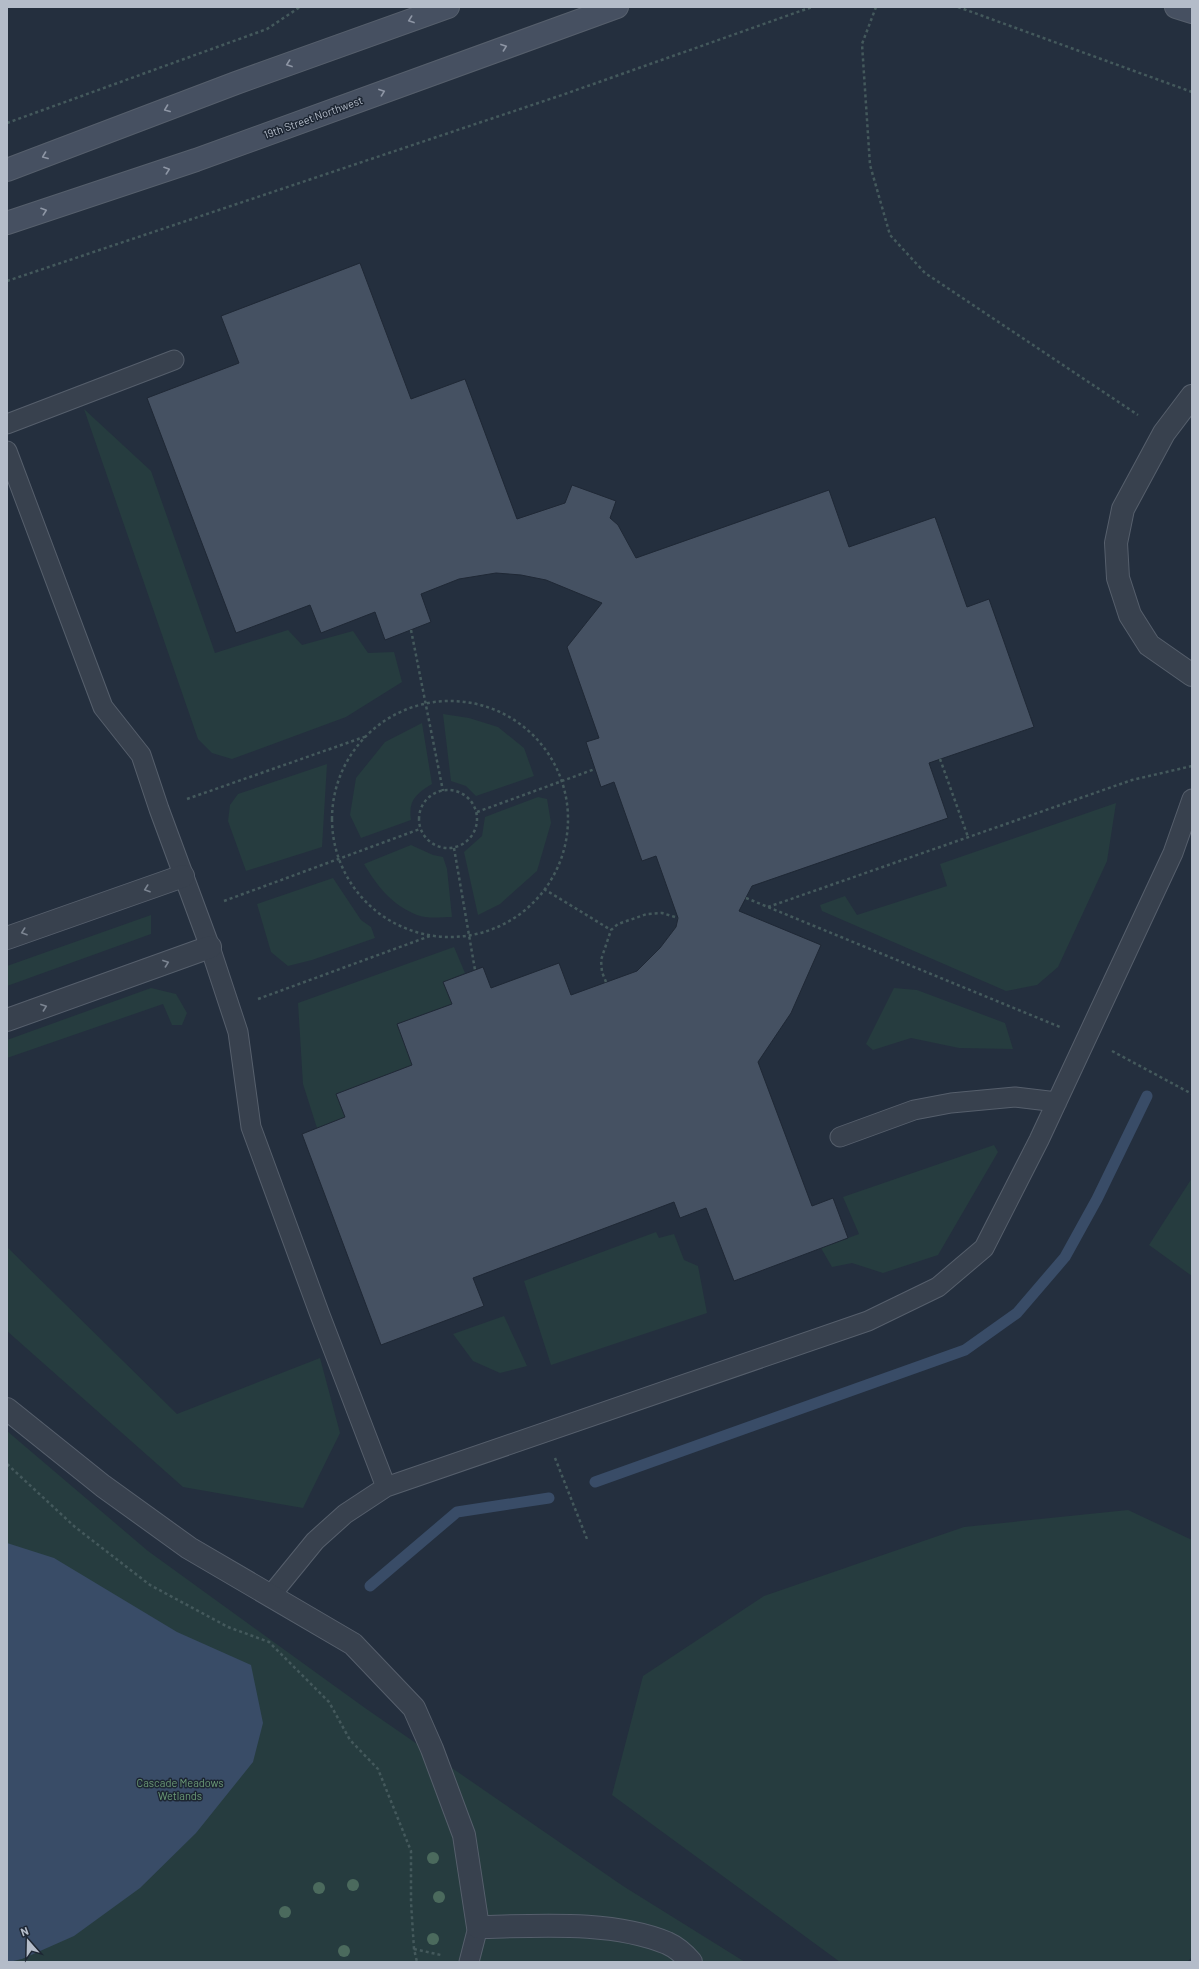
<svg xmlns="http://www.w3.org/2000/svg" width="1199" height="1969" viewBox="0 0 1199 1969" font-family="Barlow,sans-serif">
<rect width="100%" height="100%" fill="#242f3e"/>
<path fill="#263c3f" d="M 84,409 L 151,471 L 215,653 L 288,630 L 302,645 L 353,631 L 368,653 L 394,652 L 402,682 L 346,717 L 232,759 L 212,753 L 198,739 Z
M 443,714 L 469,718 L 498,727 L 524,748 L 534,776 L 476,796 L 466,786 L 451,781 Z
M 422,723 L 432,784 C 416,794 408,800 411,820 L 361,838 L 350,815 L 356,778 L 385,742 Z
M 327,764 L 322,847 L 246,871 L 228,821 L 230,805 L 238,794 Z
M 538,797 L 547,799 L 551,823 L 537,871 L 500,904 L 478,915 L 464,852 L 482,836 L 485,817 Z
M 1116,803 L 1107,861 L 1058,967 L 1037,985 L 1006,991 L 822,911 L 820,905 L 845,896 L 857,915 L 947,886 L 940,864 Z
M 411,845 L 433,855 L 443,857 L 447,869 L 452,917 C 442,917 427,919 417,915 C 392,905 377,886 364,864 Z
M 333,878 L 361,920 L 371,927 L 375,938 L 312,960 L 288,966 L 271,952 L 257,904 Z
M 151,915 L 151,934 L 7,986 L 7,966 Z
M 454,947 L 465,973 L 443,982 L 452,1004 L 397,1024 L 412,1065 L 336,1094 L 345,1117 L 317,1128 L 303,1084 L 298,1003 Z
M 151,988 L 176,994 L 187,1013 L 182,1025 L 172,1025 L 163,1004 L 7,1058 L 7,1040 Z
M 894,988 L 917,990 L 1005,1023 L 1013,1049 L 959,1048 L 911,1038 L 873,1050 L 866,1044 Z
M 994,1145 L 998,1152 L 938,1255 L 883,1273 L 852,1263 L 832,1267 L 821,1248 L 859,1234 L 843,1197 Z
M 1192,1178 L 1192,1276 L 1149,1245 Z
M 656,1232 L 659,1238 L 674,1234 L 684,1260 L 698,1266 L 707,1313 L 551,1365 L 524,1281 Z
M 7,1247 L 177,1414 L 320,1358 L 340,1433 L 303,1508 L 183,1487 L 7,1331 Z
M 504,1316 L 527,1366 L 500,1373 L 473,1361 L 453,1334 Z
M 7,1431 L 148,1551 L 365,1708 L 623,1886 L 745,1962 L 7,1962 Z
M 1128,1510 L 1192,1540 L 1192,1957 L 1187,1962 L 840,1962 L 612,1795 L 643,1676 L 764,1596 L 964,1527 Z"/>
<path fill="#394c67" d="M 7,1543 L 54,1558 L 177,1632 L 251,1665 L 263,1723 L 253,1762 L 196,1833 L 140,1888 L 74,1936 L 22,1959 L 9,1962 L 7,1962 Z"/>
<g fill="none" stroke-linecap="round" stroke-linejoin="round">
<path stroke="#394c67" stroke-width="11" d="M 595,1482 L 965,1350 L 1017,1313 L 1065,1257 L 1097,1199 L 1147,1096
M 370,1586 L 457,1512 L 549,1498"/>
</g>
<path fill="#455162" stroke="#1f2835" d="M 360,263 L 411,399 L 465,379 L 517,519 L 565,503 L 572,485 L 616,501 L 610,518 L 618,525 L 636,558 L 829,490 L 849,547 L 935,517 L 967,607 L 989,599 L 1034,727 L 929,763 L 948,818 L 752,886 L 739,911 L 821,945 L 791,1013 L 758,1062 L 812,1206 L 833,1198 L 848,1238 L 734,1281 L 706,1208 L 680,1218 L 674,1202 L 473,1278 L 484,1306 L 381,1345 L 302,1134 L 345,1117 L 336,1094 L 412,1065 L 397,1024 L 452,1004 L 443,982 L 483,967 L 491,988 L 559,963 L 571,995 L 637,971 L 660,948 L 676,927 L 678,918 L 656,856 L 642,861 L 614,782 L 601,787 L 586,742 L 599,738 L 567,647 L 602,603 L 546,580 L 521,575 L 496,573 L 459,579 L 421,594 L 431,622 L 385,640 L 375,612 L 321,633 L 310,605 L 236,633 L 147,398 L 239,363 L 221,316 Z"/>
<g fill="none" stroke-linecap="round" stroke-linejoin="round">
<g stroke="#565f6c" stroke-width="21">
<path id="service" d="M 7,424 L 174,360
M 7,451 L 103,707 L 141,755 L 159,809 L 210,947 L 238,1032 L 251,1127 L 320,1315 L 386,1487
M 840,1137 L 914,1110 L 951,1103 L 1015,1097 L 1057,1102
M 271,1595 L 315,1541 L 345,1514 L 386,1487 L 868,1321 L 938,1287 L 984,1248 L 1039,1140 L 1173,853 L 1192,799
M 469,1962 L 478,1927"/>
</g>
<g stroke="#565f6c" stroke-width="24">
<path id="minor" d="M 1192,396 L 1164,433 L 1123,509 L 1116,543 L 1118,578 L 1130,615 L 1149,645 L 1192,675
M 7,938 L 183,876
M 7,1020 L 210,947
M 7,1409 L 103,1486 L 189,1548 L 353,1644 L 414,1708 L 432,1749 L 464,1835 L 478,1927 C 538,1926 611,1920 667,1943 C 676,1947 685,1955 691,1962"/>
</g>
<g stroke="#565f6c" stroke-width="24">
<path id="secondary" d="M 1176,7 L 1192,12
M 7,170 L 236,83 L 448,7
M 7,223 L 196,160 L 617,7"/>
</g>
<path stroke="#44595c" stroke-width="2.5" stroke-dasharray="3 3" stroke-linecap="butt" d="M 876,7 L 862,44 L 870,165 L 890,235 L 925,273 L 1138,415
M 958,7 L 1192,92
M 7,123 L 267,29 L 300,7
M 7,281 L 565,94 L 812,7
M 411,630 L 443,791
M332 819a118 118 0 1 1 236 0a118 118 0 1 1-236 0Z
M 940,759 L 968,837
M419 819a29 29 0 1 1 58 0a29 29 0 1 1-58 0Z
M 187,799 L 367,736
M 477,812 L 595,769
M 454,848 L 475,970
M 544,889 L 611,930
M 746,898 L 1060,1027
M 224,901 L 420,829
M 768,907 L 1132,780 L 1192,766
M 606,982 L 602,972 L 601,960 L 611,930 L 618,924 L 647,914 L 662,913 L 678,918
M 258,999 L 430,936
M 1112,1051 L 1192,1094
M 555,1458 L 587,1539
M 7,1464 L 75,1527 L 150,1585 L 228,1627 L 269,1642 L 329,1702 L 350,1740 L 378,1769 L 411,1851 L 411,1902 L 414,1949 L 417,1962
M 414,1949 L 441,1955"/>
<use href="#service" stroke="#38414e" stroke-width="19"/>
<use href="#minor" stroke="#38414e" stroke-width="22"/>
<use href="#secondary" stroke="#465061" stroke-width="22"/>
</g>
<g fill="#4b6a5d">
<circle cx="433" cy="1858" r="6"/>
<circle cx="353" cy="1885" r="6"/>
<circle cx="319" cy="1888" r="6"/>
<circle cx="439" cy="1897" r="6"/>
<circle cx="285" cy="1912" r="6"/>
<circle cx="433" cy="1939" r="6"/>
<circle cx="344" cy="1951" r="6"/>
</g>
<defs><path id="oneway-chevron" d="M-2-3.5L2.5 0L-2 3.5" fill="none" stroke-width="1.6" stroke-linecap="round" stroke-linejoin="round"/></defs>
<g stroke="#8e96a5">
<use href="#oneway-chevron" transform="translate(411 20) rotate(160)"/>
<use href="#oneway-chevron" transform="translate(504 47) rotate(-20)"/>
<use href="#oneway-chevron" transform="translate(289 64) rotate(160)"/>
<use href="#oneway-chevron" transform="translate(382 92) rotate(-20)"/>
<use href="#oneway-chevron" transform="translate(167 109) rotate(159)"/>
<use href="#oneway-chevron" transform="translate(45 156) rotate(159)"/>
<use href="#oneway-chevron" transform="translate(167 170) rotate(-19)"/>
<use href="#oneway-chevron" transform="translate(44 211) rotate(-19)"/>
</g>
<g stroke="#7c8592">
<use href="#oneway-chevron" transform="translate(147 889) rotate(161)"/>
<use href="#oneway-chevron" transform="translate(24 932) rotate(161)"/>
<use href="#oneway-chevron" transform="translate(166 963) rotate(-20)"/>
<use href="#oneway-chevron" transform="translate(44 1007) rotate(-20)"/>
</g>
<g text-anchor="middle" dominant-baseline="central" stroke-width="3" stroke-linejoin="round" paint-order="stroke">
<g font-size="11" fill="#b4bcc9" stroke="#1d2633">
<text transform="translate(313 117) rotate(-20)">19th Street Northwest</text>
</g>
<g font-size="11" fill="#6b9a76" stroke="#1d2633">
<text x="180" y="1782">Cascade Meadows<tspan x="180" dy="13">Wetlands</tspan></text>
</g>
</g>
<rect width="1199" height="1969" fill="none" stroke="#b4bcc9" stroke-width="16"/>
<g transform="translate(28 1941) rotate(340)" stroke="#1d2633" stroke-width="3" paint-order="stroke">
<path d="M0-3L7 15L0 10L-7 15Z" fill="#b4bcc9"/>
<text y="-6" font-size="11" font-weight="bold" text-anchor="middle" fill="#b4bcc9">N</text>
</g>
</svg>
